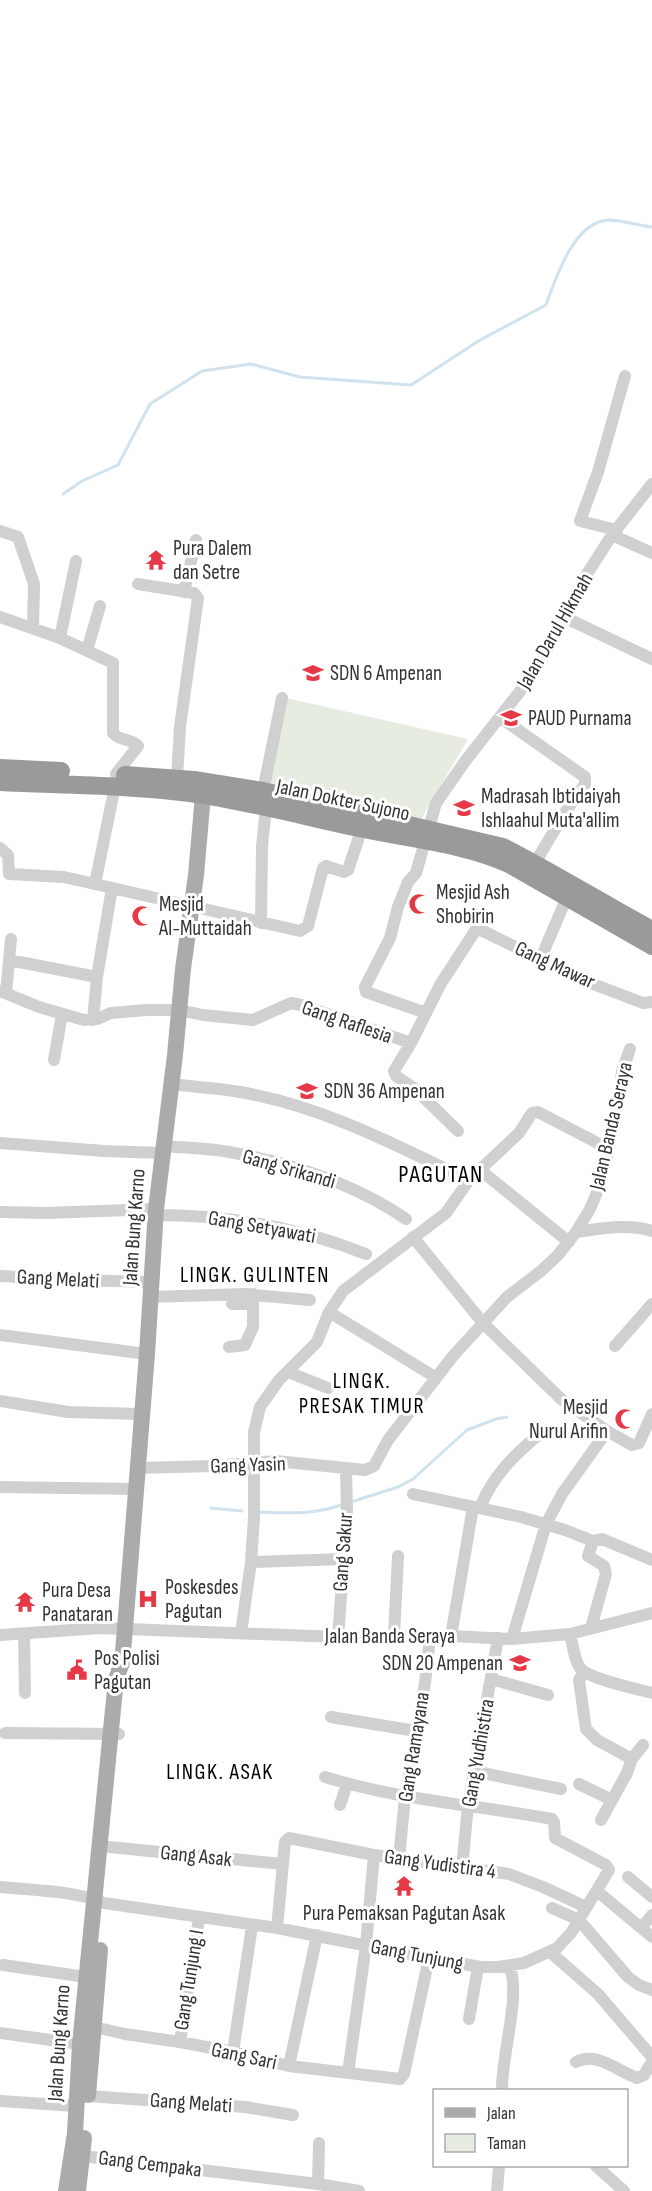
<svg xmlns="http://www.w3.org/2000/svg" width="652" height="2191" viewBox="0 0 652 2191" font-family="'Sofia Sans Condensed',sans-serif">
<rect width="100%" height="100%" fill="#fff"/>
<path fill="#e6ecdf" d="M 286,698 L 468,739 L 421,819 L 267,785 Z"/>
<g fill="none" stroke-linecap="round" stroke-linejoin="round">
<path stroke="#cfe2ee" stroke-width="3" d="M 63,494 L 82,481 L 118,465 L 150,404 L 202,371 L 251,364 L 300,377 L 411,385 L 480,340 L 546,305 C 556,278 574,220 610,220 C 624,221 638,225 652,227
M 351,1502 L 398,1487 L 413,1479 L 467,1430 L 496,1419 L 507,1417
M 211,1508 L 242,1511
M 257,1512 C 286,1513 314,1515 341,1505"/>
<path stroke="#d0d0d0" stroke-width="12" d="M 617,530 L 580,521 L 598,472 L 625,376
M 0,531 L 18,537 L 34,584 L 33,628
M 612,535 L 652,553
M 138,584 L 194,593 L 198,598 L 180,727 L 177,778
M 184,592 L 196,540
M 0,617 L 60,638 L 113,663 L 113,733 C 119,741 131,738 138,746 L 116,774
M 564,617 L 652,659
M 60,638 L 76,561
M 87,650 L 100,606
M 501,718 L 585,777 L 585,784 L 566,811 L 535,863
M 263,791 L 282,698
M 0,848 L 8,855 L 9,874 L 64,877 L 300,931 L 308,926 L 323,868 L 326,866 L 344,872 L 348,870 L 362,828
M 95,884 L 115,786
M 261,923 L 262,847 L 266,806
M 9,960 L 97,977
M 540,960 L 567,897
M 0,991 L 39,1007 L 84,1020 L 97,1019 L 111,1013 L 147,1010 L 179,1010 L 203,1015 L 253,1020 L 291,1003 L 301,1005 L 411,1043
M 6,993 L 11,939
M 426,1013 L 366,992 L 365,987 L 390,938 L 398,907 L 408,882 L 416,873 L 436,803 L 466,760 L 536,671 L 585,577 L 612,535 L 652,484
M 93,1020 L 97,977 L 112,888
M 54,1060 L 62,1014
M 171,1084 C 194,1087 218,1088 240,1092 C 316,1105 384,1139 452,1172
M 458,1131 L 415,1089 L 396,1076 L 394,1071 L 411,1043 L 440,985 L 475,931 L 481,930 L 580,979 L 643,1003 L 652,1002
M 0,1143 L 104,1151 L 162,1153
M 164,1146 C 185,1148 207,1148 229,1152 C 291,1163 353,1183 406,1219
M 479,1169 L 569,1242
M 0,1212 L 46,1213 L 156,1209
M 156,1215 C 228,1215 298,1227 366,1254
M 576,1232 C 600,1229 628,1223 652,1231
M 413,1237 L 483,1323 L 561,1399 L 607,1431 L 632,1445 L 639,1443 L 652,1414
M 0,1276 L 72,1280 L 152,1282
M 151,1297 L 244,1294 L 310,1300
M 232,1304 L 253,1304
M 329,1312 L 435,1377
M 0,1335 L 147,1354
M 615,1346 L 652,1304
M 229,1347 L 245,1345 L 253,1327 L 253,1294
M 288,1372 L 328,1388
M 0,1401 L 68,1412 L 141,1414
M 137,1468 L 214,1466 L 276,1461 L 365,1470 L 374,1466 L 388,1440 L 453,1356 L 507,1297 L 541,1271 L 558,1255 L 576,1232 L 590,1209 L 601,1183 L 615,1123 L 622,1072 L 630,1049
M 0,1487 L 135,1489
M 413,1494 L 521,1517 L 565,1530 L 593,1541 L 602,1539 L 652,1560
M 480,1508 C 492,1476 516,1453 542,1432
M 251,1562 L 344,1559
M 591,1628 L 606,1574 L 604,1566 L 588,1556 L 593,1541
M 241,1633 L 251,1562 L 254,1518 L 254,1432 L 260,1407 L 279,1380 L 317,1342 L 329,1312 L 343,1291 L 446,1213 L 469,1180 L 519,1133 L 532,1113 L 538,1112 L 609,1149
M 24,1634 L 25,1693
M 570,1634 C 573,1644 574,1661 581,1669 C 590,1679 637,1689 652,1693
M 0,1635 L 101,1628 L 338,1637 L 451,1636 L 511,1639 L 570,1634 L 652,1613
M 394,1636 L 398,1556
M 451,1636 L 473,1507
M 338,1637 L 347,1515 L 346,1468
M 512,1639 L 546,1524 L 562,1494 L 607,1431
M 584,1672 L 579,1680 L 586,1729 L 597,1740 L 632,1759 L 627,1773 L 601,1820
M 491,1679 L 548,1695
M 331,1717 L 416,1731
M 5,1733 L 119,1734
M 632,1759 L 643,1745
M 473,1771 L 561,1789
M 579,1784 L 612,1800
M 340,1805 L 347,1784
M 109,1847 L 283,1864
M 399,1858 L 405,1797 L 425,1683 L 430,1637
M 462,1868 L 468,1805 L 498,1638
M 628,1877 L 652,1897
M 0,1887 C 30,1890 78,1891 104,1903 L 277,1928 L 429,1958 L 481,1967 L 498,1967 L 524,1963 L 557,1948 L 571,1933 L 609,1870 L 606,1865 L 555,1838 L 554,1822 L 552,1819 C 476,1805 399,1800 325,1777
M 597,1891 L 652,1937
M 552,1908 L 579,1920 L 628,1977 L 639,1985 L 652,1990
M 642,1927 L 652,1915
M 277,1928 L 285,1842 L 289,1838 L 374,1855 L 509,1874 L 543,1887 L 586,1907
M 550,1952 L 598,1994 L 652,2057
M 3,1965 L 86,1977
M 469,2019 L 478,1967
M 94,2027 L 125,2034 L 180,2042 L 233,2052 L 289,2066 L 400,2079 L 404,2074 L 429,1958
M 0,2033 L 80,2044
M 180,2042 L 199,1918
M 233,2052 L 252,1926
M 576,2062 C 597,2051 617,2071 637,2078 L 644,2075 L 652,2062
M 289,2066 L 317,1935
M 348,2073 L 366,1945 L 374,1855
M 502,2090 C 501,2056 522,1993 509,1966
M 88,2096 L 245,2107 L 293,2115
M 0,2101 L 76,2106
M 83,2156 L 318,2184 L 359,2191
M 596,2166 L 624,2191
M 318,2184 L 319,2143
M 497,2191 L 499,2166"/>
<path stroke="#ababab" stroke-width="16" d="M 88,2095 L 100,1950
M 66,2191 L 75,2133 L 80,2044 L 116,1679 L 122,1663 L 125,1628 L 147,1354 L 156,1209 L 175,1055 L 183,969 L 196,875 L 203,795
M 78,2191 L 84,2138"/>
<path stroke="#9a9a9a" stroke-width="18" d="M 0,768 L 61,771
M 125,775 L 194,780 L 263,791 L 503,847 C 554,873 602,903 652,930
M 0,782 C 63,785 127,785 190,793 C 249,801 306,817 364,829 C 411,839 465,844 509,864 L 652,946"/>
</g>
<defs>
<g id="temple-bare" transform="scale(1.62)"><path d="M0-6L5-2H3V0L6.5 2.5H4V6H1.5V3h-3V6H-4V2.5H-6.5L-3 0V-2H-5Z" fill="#e63946" stroke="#fff" stroke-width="2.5" paint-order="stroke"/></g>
<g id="school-bare" transform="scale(1.62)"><path d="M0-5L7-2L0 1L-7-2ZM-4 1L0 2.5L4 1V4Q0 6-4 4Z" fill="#e63946" stroke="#fff" stroke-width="2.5" paint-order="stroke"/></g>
<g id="mosque-bare" transform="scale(1.62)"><path d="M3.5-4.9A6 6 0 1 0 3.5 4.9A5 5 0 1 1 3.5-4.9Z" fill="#e63946" stroke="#fff" stroke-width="2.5" paint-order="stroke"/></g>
<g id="hospital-bare" transform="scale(1.62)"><path d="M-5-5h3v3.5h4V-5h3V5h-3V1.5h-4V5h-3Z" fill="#e63946" stroke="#fff" stroke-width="2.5" paint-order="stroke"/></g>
<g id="civic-bare" transform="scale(1.62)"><path d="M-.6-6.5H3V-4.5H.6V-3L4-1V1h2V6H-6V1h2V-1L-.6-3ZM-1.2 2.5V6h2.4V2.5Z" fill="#e63946" stroke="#fff" stroke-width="2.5" paint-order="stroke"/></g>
</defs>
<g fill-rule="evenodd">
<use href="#temple-bare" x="156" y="560"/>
<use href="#school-bare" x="313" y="673"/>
<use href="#school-bare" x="511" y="718"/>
<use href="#school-bare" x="464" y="808"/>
<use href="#mosque-bare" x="419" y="904"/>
<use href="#mosque-bare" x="142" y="916"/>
<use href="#school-bare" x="307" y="1091"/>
<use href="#mosque-bare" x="625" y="1419"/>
<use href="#hospital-bare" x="148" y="1599"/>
<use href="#temple-bare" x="25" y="1602"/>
<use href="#school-bare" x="520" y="1663"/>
<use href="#civic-bare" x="77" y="1670"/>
<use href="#temple-bare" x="404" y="1886"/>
</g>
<g text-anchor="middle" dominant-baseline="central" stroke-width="6" stroke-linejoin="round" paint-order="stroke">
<g font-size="21" fill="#333" stroke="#fff" text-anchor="start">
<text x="173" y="548">Pura Dalem<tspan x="173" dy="24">dan Setre</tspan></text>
<text x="330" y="673">SDN 6 Ampenan</text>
<text x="528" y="718">PAUD Purnama</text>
<text x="481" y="796">Madrasah Ibtidaiyah<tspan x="481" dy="24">Ishlaahul Muta'allim</tspan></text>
<text x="436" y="892">Mesjid Ash<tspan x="436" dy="24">Shobirin</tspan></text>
<text x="159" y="904">Mesjid<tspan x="159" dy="24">Al-Muttaidah</tspan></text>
<text x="324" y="1091">SDN 36 Ampenan</text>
<text x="608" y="1407" text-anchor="end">Mesjid<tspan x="608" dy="24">Nurul Arifin</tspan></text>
<text x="165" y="1587">Poskesdes<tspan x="165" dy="24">Pagutan</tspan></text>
<text x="42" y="1590">Pura Desa<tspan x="42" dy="24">Panataran</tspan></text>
<text x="94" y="1658">Pos Polisi<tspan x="94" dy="24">Pagutan</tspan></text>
<text x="503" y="1663" text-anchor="end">SDN 20 Ampenan</text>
<text x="404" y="1913" text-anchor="middle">Pura Pemaksan Pagutan Asak</text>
</g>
<g font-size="21" fill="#333" stroke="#fff">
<text transform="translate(555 631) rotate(-60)">Jalan Darul Hikmah</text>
<text transform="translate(343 800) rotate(12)">Jalan Dokter Sujono</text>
<text transform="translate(555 965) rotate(25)">Gang Mawar</text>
<text transform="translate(347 1022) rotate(19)">Gang Raflesia</text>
<text transform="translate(611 1126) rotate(-77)">Jalan Banda Seraya</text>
<text transform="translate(289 1169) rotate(16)">Gang Srikandi</text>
<text transform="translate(134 1227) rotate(-86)">Jalan Bung Karno</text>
<text transform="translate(262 1227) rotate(10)">Gang Setyawati</text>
<text transform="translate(58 1279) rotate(3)">Gang Melati</text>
<text transform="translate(248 1465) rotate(-2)">Gang Yasin</text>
<text transform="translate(343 1552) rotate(-86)">Gang Sakur</text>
<text x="390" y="1636">Jalan Banda Seraya</text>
<text transform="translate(414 1747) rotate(-81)">Gang Ramayana</text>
<text transform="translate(478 1753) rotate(-80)">Gang Yudhistira</text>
<text transform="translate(196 1856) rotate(6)">Gang Asak</text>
<text transform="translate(440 1864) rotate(8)">Gang Yudistira 4</text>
<text transform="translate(417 1955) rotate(11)">Gang Tunjung</text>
<text transform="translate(189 1980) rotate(-81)">Gang Tunjung I</text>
<text transform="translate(59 2043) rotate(-86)">Jalan Bung Karno</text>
<text transform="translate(244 2056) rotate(12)">Gang Sari</text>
<text transform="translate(191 2103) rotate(4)">Gang Melati</text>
<text transform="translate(150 2164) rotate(7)">Gang Cempaka</text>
</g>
<g font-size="22" letter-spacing="1.5" fill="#000" stroke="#fff">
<text x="255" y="1275">LINGK. GULINTEN</text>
<text x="362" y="1381">LINGK.<tspan x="362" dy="25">PRESAK TIMUR</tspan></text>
<text x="220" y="1772">LINGK. ASAK</text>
</g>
<g font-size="24" letter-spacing="1.5" fill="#000" stroke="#fff">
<text x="441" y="1174">PAGUTAN</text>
</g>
</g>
<rect x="433" y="2089" width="195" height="78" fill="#ffffff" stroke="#adadad" stroke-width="1.5"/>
<rect x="445" y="2108" width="30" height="9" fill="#ababab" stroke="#adadad" stroke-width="1.5"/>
<text x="487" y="2119" font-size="18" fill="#333333">Jalan</text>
<rect x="445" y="2134" width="30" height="18" fill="#e6ecdf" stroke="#adadad" stroke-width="1.5"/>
<text x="487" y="2149" font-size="18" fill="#333333">Taman</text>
</svg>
